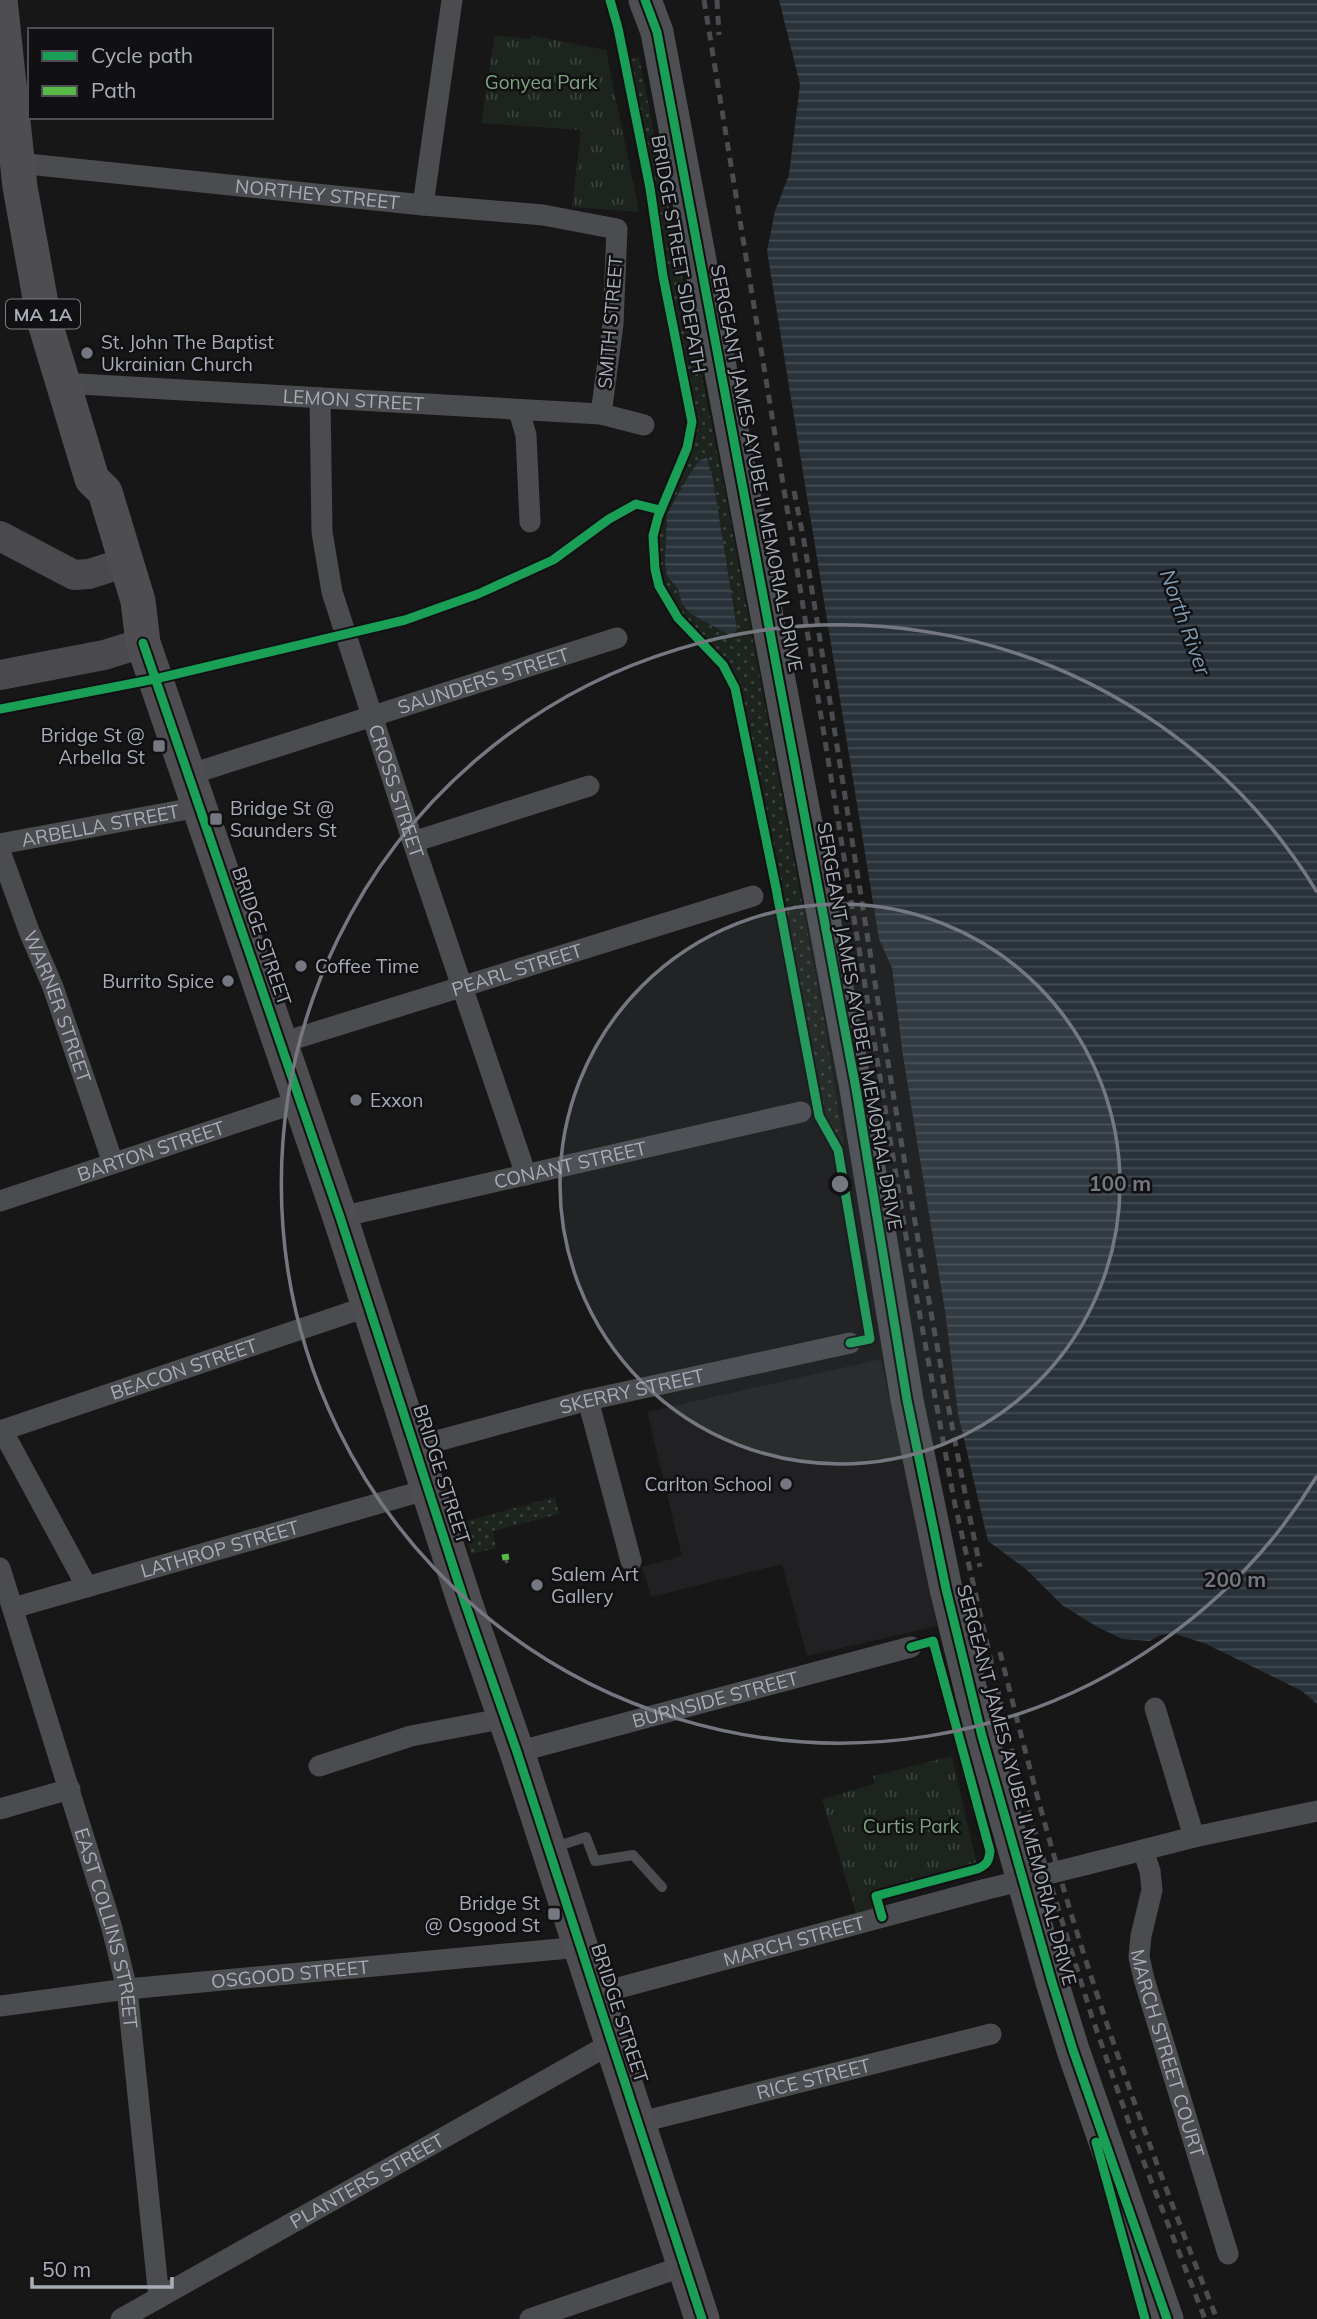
<svg xmlns="http://www.w3.org/2000/svg" width="1317" height="2319" viewBox="0 0 1317 2319" font-family="Mulish,sans-serif">
<defs>
<pattern id="grass-dots" width="8" height="8" patternUnits="userSpaceOnUse" patternTransform="scale(1.75)"><rect width="8" height="8" fill="#1d241e"/><path d="M2 2h.1M6 6h.1" fill="none" stroke="#3b413d" stroke-width="1.8" stroke-linecap="round"/></pattern>
<pattern id="park-tufts" width="24" height="20" patternUnits="userSpaceOnUse" patternTransform="scale(1.75)"><rect width="24" height="20" fill="#1d241e"/><path d="M3 7l-1-3M5 7V3M7 7l1-3M15 17l-1-3M17 17v-4M19 17l1-3" fill="none" stroke="#3b413d"/></pattern>
<pattern id="water-rules" width="6" height="5" patternUnits="userSpaceOnUse" patternTransform="scale(1.75)"><rect width="6" height="5" fill="#2a3239"/><path d="M0 2.5h6" fill="none" stroke="#464d54"/></pattern>
</defs>
<rect width="100%" height="100%" fill="#171717"/>
<path fill="#212123" d="M 881,1359 L 937,1626 L 807,1656 L 782,1564 L 651,1597 L 642,1567 L 682,1556 L 647,1412 Z"/>
<path fill="url(#grass-dots)" d="M 639,57 L 729,513 L 825,1025 L 844,1146 L 830,1127 L 824,1111 L 735,688 L 723,665 L 678,618 L 659,586 L 655,569 L 653,536 L 658,517 L 696,422 L 652,242 L 630,60 Z
M 555,1497 L 559,1514 L 493,1531 L 496,1548 L 471,1554 L 460,1523 Z"/>
<path fill="url(#park-tufts)" d="M 495,35 L 530,39 L 531,35 L 606,50 L 639,212 L 572,207 L 581,130 L 481,123 Z
M 952,1756 L 977,1865 L 870,1894 L 877,1919 L 859,1923 L 822,1799 L 875,1784 L 873,1776 Z"/>
<path fill="url(#water-rules)" d="M 779,0 L 1317,0 L 1317,1704 L 1302,1691 L 1206,1644 L 1173,1633 L 1160,1635 L 1150,1641 L 1123,1639 L 1099,1628 L 1062,1605 L 1027,1570 L 988,1541 L 958,1414 L 945,1311 L 903,1056 L 892,968 L 879,939 L 767,251 L 775,211 L 789,175 L 800,84 Z
M 707,458 L 713,480 L 737,629 L 732,636 L 691,614 L 682,604 L 678,589 L 667,576 L 665,562 L 667,514 L 691,472 L 700,460 Z"/>
<g fill="none" stroke-linecap="round" stroke-linejoin="round">
<path stroke="#4d4e52" stroke-width="3.5" stroke-dasharray="3.5 5" stroke-linecap="butt" d="M 506,1560 L 507,1563"/>
<path stroke="#4b4c50" stroke-width="10" d="M 552,1848 L 586,1837 L 595,1861 L 633,1855 L 662,1887"/>
<g stroke="#4b4c50" stroke-width="21">
<path id="s1" d="M 18,163 L 423,205 L 543,215 L 617,229 L 613,324 L 601,414"/>
<path d="M 423,205 L 452,0"/>
<path id="s2" d="M 62,383 L 601,414 L 644,425"/>
<path id="s3" d="M 320,398 L 322,532 L 332,592 L 413,842 L 526,1175"/>
<path d="M 519,411 L 526,435 L 530,522"/>
<path id="s4" d="M 188,775 L 617,638"/>
<path d="M 413,842 L 589,786"/>
<path id="s5" d="M 0,844 L 199,807"/>
<path id="s6" d="M 0,851 L 29,931 L 53,987 L 113,1163"/>
<path id="s7" d="M 281,1043 L 753,896"/>
<path id="s8" d="M 0,1201 L 301,1101"/>
<path id="s9" d="M 340,1217 L 801,1112"/>
<path d="M 588,1400 L 631,1561"/>
<path d="M 2,1430 L 87,1587"/>
<path id="s10" d="M 0,1431 L 369,1306"/>
<path id="s11" d="M 415,1447 L 588,1400 L 850,1343"/>
<path id="s12" d="M 0,1568 L 112,1928 L 127,1989 L 159,2298"/>
<path id="s13" d="M 13,1608 L 429,1489"/>
<path d="M 1155,1708 L 1194,1837"/>
<path id="s14" d="M 517,1752 L 911,1647"/>
<path d="M 319,1766 L 411,1736 L 506,1718"/>
<path d="M 0,1809 L 70,1789"/>
<path id="s15" d="M 1143,1850 L 1150,1871 L 1152,1890 L 1141,1936 L 1139,1957 L 1144,1979 L 1228,2254"/>
<path d="M 1088,1864 L 1194,1837 L 1317,1811"/>
<path id="s16" d="M 596,1994 L 983,1890"/>
<path id="s17" d="M 0,2006 L 127,1989 L 581,1947"/>
<path id="s18" d="M 637,2123 L 991,2034"/>
<path id="s19" d="M 121,2319 L 612,2043"/>
<path d="M 530,2319 L 684,2266"/>
</g>
<path stroke="#4a4a4e" stroke-width="30" d="M 0,536 L 74,575 L 89,574 L 127,562
M 0,675 L 104,655 L 143,643"/>
<path stroke="#4d4f52" stroke-width="33" d="M 645,0 L 657,32 L 856,1089 L 907,1400 L 946,1589 L 982,1736 L 1052,1982 L 1073,2050 L 1167,2319"/>
<path stroke="#4e4e52" stroke-width="35" d="M 0,0 L 20,187 L 44,320 L 92,479 L 105,492 L 138,601 L 143,643 L 340,1217 L 465,1603 L 517,1752 L 702,2319"/>
<path stroke="#4b4c4f" stroke-width="5" stroke-dasharray="9 7" stroke-linecap="butt" d="M 704,0 L 911,1267 L 955,1505 L 1014,1760 L 1053,1892 L 1092,2017 L 1134,2137 L 1205,2319
M 717,0 L 719,35
M 794,491 L 804,541 C 860,883 910,1227 980,1567
M 1000,1652 C 1024,1748 1049,1844 1079,1939 C 1120,2068 1167,2194 1217,2319"/>
<path stroke="#4b4c50" stroke-width="21" d="M 983,1890 L 1088,1864"/>
<path stroke="#58b947" stroke-width="7" stroke-dasharray="14 7" stroke-linecap="butt" d="M 505,1554 L 506,1560"/>
<g stroke="#111113" stroke-width="13">
<path id="cycleway" d="M 610,0 L 618,28 L 650,188 L 663,276 L 692,422 L 687,448 L 658,517 L 653,536 L 655,569 L 659,586 L 678,618 L 723,665 L 735,688 L 776,888 L 819,1116 L 838,1150 L 870,1339 L 850,1343
M 645,0 L 657,32 L 856,1089 L 907,1400 L 946,1589 L 982,1736 L 1052,1982 L 1073,2050 L 1167,2319
M 143,643 L 340,1217 L 465,1603 L 517,1752 L 702,2319
M 0,709 L 155,679 L 405,620 L 478,594 L 553,560 L 609,519 L 636,504 L 660,510
M 882,1917 L 876,1896 L 977,1869 C 987,1865 989,1861 990,1851 L 933,1641 L 911,1647
M 1096,2142 L 1145,2319"/>
</g>
<use href="#cycleway" stroke="#1a9f57" stroke-width="9"/>
</g>
<circle cx="840" cy="1184" r="280" fill="#757880" fill-opacity=".12"/>
<g fill="none" stroke="#757880" stroke-width="3.5">
<circle cx="840" cy="1184" r="280"/>
<path d="M1317 1476A559 559 0 1 1 1317 892"/>
</g>
<g fill="#757880" stroke="#111113" stroke-width="2.5">
<circle cx="87" cy="353" r="7"/>
<rect x="152" y="739" width="14" height="14" rx="3.5"/>
<rect x="209" y="812" width="14" height="14" rx="3.5"/>
<circle cx="301" cy="966" r="7"/>
<circle cx="228" cy="981" r="7"/>
<circle cx="356" cy="1100" r="7"/>
<circle cx="786" cy="1484" r="7"/>
<circle cx="537" cy="1585" r="7"/>
<rect x="547" y="1907" width="14" height="14" rx="3.5"/>
</g>
<g text-anchor="middle" dominant-baseline="central" stroke-width="5" stroke-linejoin="round" paint-order="stroke">
<rect fill="#111113" stroke="#7b7e86" stroke-width="2" x="6" y="299.5" width="74" height="29" rx="5"/>
<g font-size="18" font-weight="bold" fill="#a8adb8">
<text x="43" y="314">MA 1A</text>
</g>
<g font-size="19" fill="#7fa381" stroke="#111113">
<text x="541" y="82">Gonyea Park</text>
<text x="911" y="1826">Curtis Park</text>
</g>
<g font-size="19" fill="#a8adb8" stroke="#111113">
<text stroke="none"><textPath href="#s1" startOffset="301">NORTHEY STREET</textPath></text>
<text transform="translate(679 254) rotate(80)">BRIDGE STREET SIDEPATH</text>
<text transform="translate(610 322) rotate(-85)">SMITH STREET</text>
<text stroke="none"><textPath href="#s2" startOffset="292">LEMON STREET</textPath></text>
<text transform="translate(757 468) rotate(79)">SERGEANT JAMES AYUBE II MEMORIAL DRIVE</text>
<text stroke="none"><textPath href="#s4" startOffset="310">SAUNDERS STREET</textPath></text>
<text stroke="none"><textPath href="#s3" startOffset="404">CROSS STREET</textPath></text>
<text stroke="none"><textPath href="#s5" startOffset="102">ARBELLA STREET</textPath></text>
<text transform="translate(262 936) rotate(71)">BRIDGE STREET</text>
<text stroke="none"><textPath href="#s7" startOffset="247">PEARL STREET</textPath></text>
<text stroke="none"><textPath href="#s6" startOffset="166">WARNER STREET</textPath></text>
<text transform="translate(860 1026) rotate(80)">SERGEANT JAMES AYUBE II MEMORIAL DRIVE</text>
<text stroke="none"><textPath href="#s8" startOffset="159">BARTON STREET</textPath></text>
<text stroke="none"><textPath href="#s9" startOffset="236">CONANT STREET</textPath></text>
<text stroke="none"><textPath href="#s10" startOffset="194">BEACON STREET</textPath></text>
<text stroke="none"><textPath href="#s11" startOffset="224">SKERRY STREET</textPath></text>
<text transform="translate(442 1474) rotate(72)">BRIDGE STREET</text>
<text stroke="none"><textPath href="#s13" startOffset="215">LATHROP STREET</textPath></text>
<text stroke="none"><textPath href="#s14" startOffset="205">BURNSIDE STREET</textPath></text>
<text transform="translate(1017 1785) rotate(75)">SERGEANT JAMES AYUBE II MEMORIAL DRIVE</text>
<text stroke="none"><textPath href="#s12" startOffset="376">EAST COLLINS STREET</textPath></text>
<text stroke="none"><textPath href="#s16" startOffset="205">MARCH STREET</textPath></text>
<text stroke="none"><textPath href="#s17" startOffset="292">OSGOOD STREET</textPath></text>
<text transform="translate(620 2013) rotate(72)">BRIDGE STREET</text>
<text stroke="none"><textPath href="#s15" startOffset="210">MARCH STREET COURT</textPath></text>
<text stroke="none"><textPath href="#s18" startOffset="182">RICE STREET</textPath></text>
<text stroke="none"><textPath href="#s19" startOffset="282">PLANTERS STREET</textPath></text>
</g>
<g font-size="19" fill="#a8adb8" stroke="#111113" text-anchor="start">
<text x="101" y="342">St. John The Baptist<tspan x="101" dy="22">Ukrainian Church</tspan></text>
<text x="145" y="735" text-anchor="end">Bridge St @<tspan x="145" dy="22">Arbella St</tspan></text>
<text x="230" y="808">Bridge St @<tspan x="230" dy="22">Saunders St</tspan></text>
<text x="315" y="966">Coffee Time</text>
<text x="214" y="981" text-anchor="end">Burrito Spice</text>
<text x="370" y="1100">Exxon</text>
<text x="772" y="1484" text-anchor="end">Carlton School</text>
<text x="551" y="1574">Salem Art<tspan x="551" dy="22">Gallery</tspan></text>
<text x="540" y="1903" text-anchor="end">Bridge St<tspan x="540" dy="22">@ Osgood St</tspan></text>
</g>
<g font-size="21" font-style="italic" fill="#7f9bb3" stroke="#111113">
<text transform="translate(1186 622) rotate(70)">North River</text>
</g>
</g>
<circle cx="840" cy="1184" r="10" fill="#757880" stroke="#111113" stroke-width="3.5"/>
<g font-size="21" text-anchor="middle" font-weight="bold" fill="#757880" stroke="#111113" stroke-width="5" stroke-linejoin="round" paint-order="stroke">
<text x="1120" y="1191">100 m</text>
<text x="1235" y="1587">200 m</text>
</g>
<rect x="28" y="28" width="245" height="91" fill="#111113" stroke="#4d4f55" stroke-width="2"/>
<rect x="42" y="51" width="35" height="10" fill="#1a9f57" stroke="#4d4f55" stroke-width="2"/>
<text x="91" y="63" font-size="21" fill="#a8adb8">Cycle path</text>
<rect x="42" y="86" width="35" height="10" fill="#58b947" stroke="#4d4f55" stroke-width="2"/>
<text x="91" y="98" font-size="21" fill="#a8adb8">Path</text>
<path d="M32 2277v10h140v-10" fill="none" stroke="#a8adb8" stroke-width="3.5"/>
<text x="42" y="2277" font-size="21" fill="#a8adb8" stroke="#111113" stroke-width="5" paint-order="stroke">50 m</text>
</svg>
